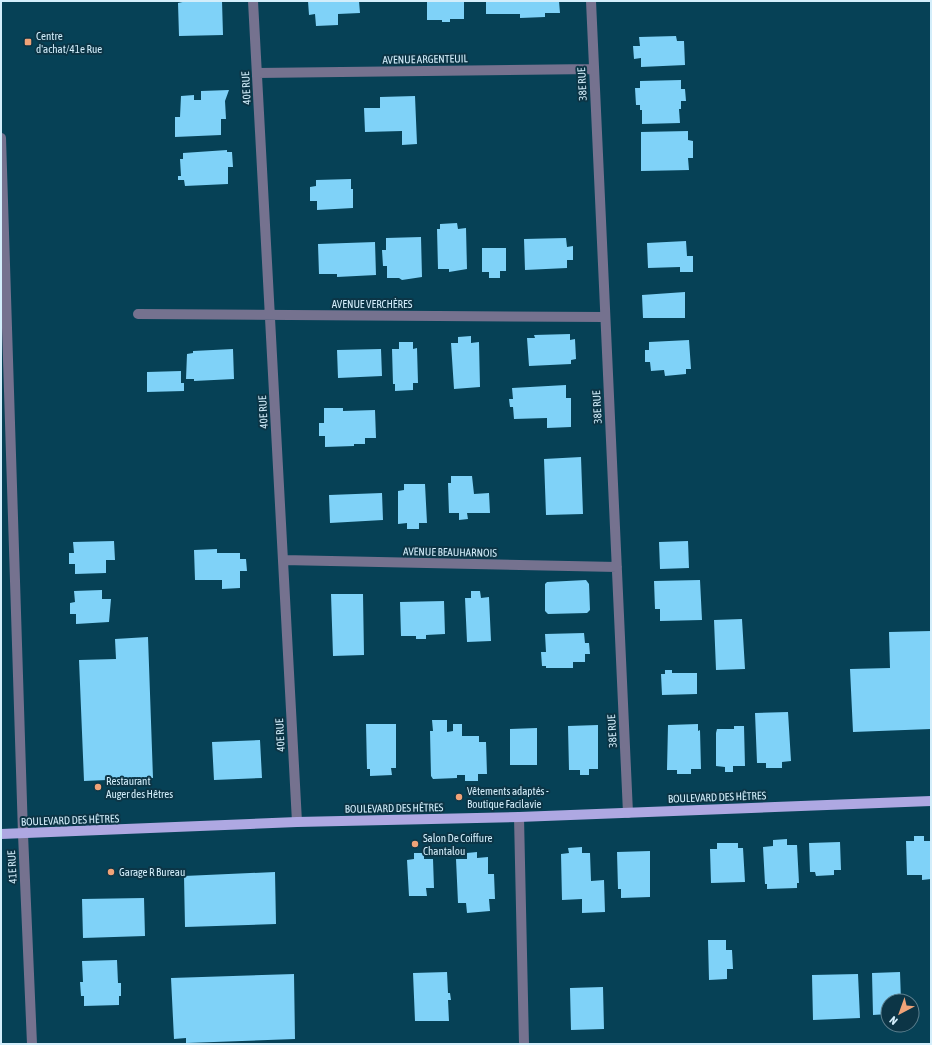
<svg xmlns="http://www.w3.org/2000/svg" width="932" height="1045" viewBox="0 0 932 1045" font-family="'Asap Condensed',sans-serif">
<rect width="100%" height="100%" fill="#064156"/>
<path fill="#7fd2f8" d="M 187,1 L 222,1 L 223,35 L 179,36 L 178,3 Z
M 308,1 L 359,1 L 360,13 L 338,14 L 338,25 L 316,26 L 315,14 L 309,15 Z
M 427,1 L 464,1 L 464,19 L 450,19 L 450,22 L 442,22 L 442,20 L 427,20 Z
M 486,1 L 559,1 L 560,13 L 545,13 L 545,17 L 520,18 L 520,14 L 486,14 Z
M 676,36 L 677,41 L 684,41 L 685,65 L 641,67 L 641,58 L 634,59 L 633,46 L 640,46 L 639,37 Z
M 681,80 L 681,89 L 685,89 L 686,101 L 681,101 L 681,109 L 679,109 L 680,123 L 642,124 L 642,110 L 640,110 L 640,105 L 636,105 L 635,88 L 640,88 L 640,81 Z
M 229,90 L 225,101 L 226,119 L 221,119 L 221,135 L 175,137 L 175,117 L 180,117 L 181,96 L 194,95 L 194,100 L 201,100 L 201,91 Z
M 415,96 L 417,144 L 402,145 L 402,131 L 365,132 L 364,108 L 380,108 L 380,97 Z
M 688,131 L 688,140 L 693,141 L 693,158 L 688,158 L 689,170 L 641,171 L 641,132 Z
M 227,150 L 227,152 L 232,152 L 233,167 L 228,167 L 228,184 L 185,186 L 184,180 L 178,180 L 178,176 L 181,176 L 180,159 L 183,159 L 183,153 Z
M 351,179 L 351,189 L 353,189 L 353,208 L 317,210 L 317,201 L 310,201 L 310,187 L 316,186 L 316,180 Z
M 457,223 L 458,229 L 466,228 L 467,269 L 449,272 L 449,269 L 438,269 L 437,229 L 440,229 L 440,224 Z
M 421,237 L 422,277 L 402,280 L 399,278 L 387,278 L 387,266 L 383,266 L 382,250 L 386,250 L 386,238 Z
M 566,238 L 567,247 L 573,246 L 573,260 L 567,260 L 567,268 L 525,270 L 524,239 Z
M 686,241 L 687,256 L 693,256 L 693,272 L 680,272 L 680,267 L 648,268 L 647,243 Z
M 375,242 L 376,275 L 337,277 L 337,274 L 319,274 L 318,244 Z
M 482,248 L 506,248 L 506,271 L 500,271 L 500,278 L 489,278 L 489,272 L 482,272 Z
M 685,292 L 685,318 L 643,318 L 642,295 Z
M 570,334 L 570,340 L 575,339 L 576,359 L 571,360 L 571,364 L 529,366 L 527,338 L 535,338 L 534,335 Z
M 471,336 L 471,343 L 479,342 L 480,387 L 454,389 L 451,343 L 458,343 L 458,337 Z
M 689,340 L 691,369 L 686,369 L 686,374 L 665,376 L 664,370 L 651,371 L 650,362 L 645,362 L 645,350 L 649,350 L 649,342 Z
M 399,342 L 413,342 L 413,349 L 417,348 L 418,383 L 413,383 L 413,390 L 395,391 L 395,384 L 393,384 L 392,349 L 399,349 Z
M 233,349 L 234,379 L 194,381 L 194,379 L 186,379 L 187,354 L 193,353 L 193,351 Z
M 381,349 L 382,376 L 338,378 L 337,350 Z
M 181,371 L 181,383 L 184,383 L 184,391 L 147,392 L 147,372 Z
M 566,385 L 566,398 L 571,398 L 571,427 L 547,428 L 547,418 L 514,419 L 513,407 L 510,407 L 509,399 L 513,399 L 512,388 Z
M 324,408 L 343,408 L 343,411 L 375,410 L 376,438 L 365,438 L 365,444 L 354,444 L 354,446 L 325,447 L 325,436 L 319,436 L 319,423 L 324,423 Z
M 581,457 L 583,514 L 546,515 L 544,459 Z
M 451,476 L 472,476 L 474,494 L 489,493 L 490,513 L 467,513 L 468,519 L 459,520 L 459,513 L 449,513 L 448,483 L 451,483 Z
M 404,484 L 425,484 L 427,523 L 419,523 L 419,529 L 407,529 L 407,523 L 398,524 L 398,491 L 404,490 Z
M 382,493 L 383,520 L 330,523 L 329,495 Z
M 114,541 L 115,560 L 106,560 L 106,573 L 75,574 L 75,564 L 69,564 L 69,553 L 74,553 L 73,542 Z
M 688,541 L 689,568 L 660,569 L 659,542 Z
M 217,549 L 217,553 L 240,553 L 240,559 L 246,559 L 247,571 L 240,571 L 240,588 L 222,589 L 222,580 L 195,580 L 194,550 Z
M 586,580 L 589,584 L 590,610 L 587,613 L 548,614 L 545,611 L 545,584 L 547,582 Z
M 700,580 L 702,620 L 660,621 L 660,609 L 655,609 L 654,581 Z
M 102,590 L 102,599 L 111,599 L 109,622 L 76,624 L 76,614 L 70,614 L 70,603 L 75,602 L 74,591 Z
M 471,591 L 480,591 L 481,598 L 489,597 L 491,641 L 467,642 L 465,598 L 471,598 Z
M 331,594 L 363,594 L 364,655 L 333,656 Z
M 444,601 L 445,634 L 426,635 L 426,639 L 416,639 L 416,636 L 401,636 L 400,602 Z
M 742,619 L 745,669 L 716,670 L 714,620 Z
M 931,631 L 931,729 L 853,732 L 850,669 L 890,668 L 889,632 Z
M 584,633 L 585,643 L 589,643 L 590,654 L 585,654 L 585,662 L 573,662 L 573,668 L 546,668 L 546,666 L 542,666 L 541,652 L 546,652 L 545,634 Z
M 148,637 L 153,778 L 84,781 L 79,660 L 116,659 L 115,639 Z
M 665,670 L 672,670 L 672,673 L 697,673 L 697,694 L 662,695 L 661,674 L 665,674 Z
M 788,712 L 791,761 L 782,762 L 782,768 L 766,768 L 766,763 L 757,763 L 755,713 Z
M 432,720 L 447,720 L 447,732 L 453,731 L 453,724 L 462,724 L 462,736 L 479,736 L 479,742 L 486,742 L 487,774 L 478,774 L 478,781 L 465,781 L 465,775 L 457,775 L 457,778 L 433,779 L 431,776 L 430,731 L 433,731 Z
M 366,724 L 396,724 L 396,768 L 391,768 L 392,775 L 370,776 L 370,769 L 367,769 Z
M 698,724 L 698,731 L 700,730 L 701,769 L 691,769 L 691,774 L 677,774 L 677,770 L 667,770 L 668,725 Z
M 598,725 L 598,769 L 589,769 L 589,775 L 580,775 L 580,770 L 569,770 L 568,726 Z
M 734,726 L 744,726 L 745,766 L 733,766 L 733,772 L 725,772 L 725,767 L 716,766 L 716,733 L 717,729 L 734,729 Z
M 537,728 L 537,765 L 510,765 L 510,729 Z
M 260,740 L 262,778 L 214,780 L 212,742 Z
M 914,836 L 924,836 L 924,841 L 931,841 L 931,879 L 922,880 L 922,875 L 907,875 L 906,841 L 914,841 Z
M 787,839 L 787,845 L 797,845 L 799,883 L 797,883 L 797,888 L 767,889 L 767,884 L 765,884 L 763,847 L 773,846 L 773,840 Z
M 840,842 L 841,870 L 834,870 L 834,875 L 816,876 L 815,872 L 810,872 L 809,843 Z
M 717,843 L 738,843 L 738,848 L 743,848 L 745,882 L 711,883 L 710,849 L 717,849 Z
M 582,847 L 582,853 L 590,853 L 591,881 L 604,880 L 605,912 L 582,913 L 582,899 L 562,900 L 561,854 L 569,853 L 568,848 Z
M 650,851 L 650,897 L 621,898 L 621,889 L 618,889 L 617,852 Z
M 477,852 L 477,858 L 488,857 L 488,874 L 494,874 L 495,899 L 489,899 L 490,911 L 467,913 L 466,903 L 458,903 L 456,859 L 467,859 L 467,853 Z
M 414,853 L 424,853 L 424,859 L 433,859 L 434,888 L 426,888 L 427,896 L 409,896 L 407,860 L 414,859 Z
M 275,872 L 276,924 L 185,927 L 184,876 Z
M 144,898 L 145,936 L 83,938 L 82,899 Z
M 708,940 L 726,940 L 726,950 L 732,950 L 733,969 L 727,969 L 727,979 L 709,980 Z
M 117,960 L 118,983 L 121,983 L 121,996 L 119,996 L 119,1005 L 84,1006 L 84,996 L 81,996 L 80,982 L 83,982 L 82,961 Z
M 447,972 L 448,993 L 450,993 L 451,1000 L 448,1000 L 449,1021 L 415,1021 L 413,973 Z
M 900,972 L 901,1001 L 888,1001 L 888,1014 L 873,1015 L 872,973 Z
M 294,974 L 295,1039 L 186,1043 L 186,1038 L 174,1039 L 171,978 Z
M 858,974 L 860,1018 L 813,1020 L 812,975 Z
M 603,987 L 604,1029 L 571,1030 L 570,988 Z"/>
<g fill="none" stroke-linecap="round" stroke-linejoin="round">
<path stroke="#75728f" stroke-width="10" d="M 253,1 L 297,822
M 591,1 L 628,813
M 257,73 L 594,69
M 1,138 L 23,834 L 32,1044
M 138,314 L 605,317
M 283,560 L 617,567
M 519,817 L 524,1044"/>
<path stroke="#aea8e2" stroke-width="10" d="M 1,834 L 297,822 L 519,817 L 931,801"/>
</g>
<g fill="#f0a378" stroke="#0c3546" stroke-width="1.5">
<rect x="24" y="38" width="8" height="8" rx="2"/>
<circle cx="98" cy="787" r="4"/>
<circle cx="459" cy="797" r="4"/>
<circle cx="415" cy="844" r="4"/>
<circle cx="111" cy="872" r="4"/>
</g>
<g text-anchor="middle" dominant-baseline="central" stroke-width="4" stroke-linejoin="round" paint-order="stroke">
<g font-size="11" fill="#d3eefb" stroke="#0c3546" text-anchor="start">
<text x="36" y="36">Centre<tspan x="36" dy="13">d'achat/41e Rue</tspan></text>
<text x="106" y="781">Restaurant<tspan x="106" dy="13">Auger des Hêtres</tspan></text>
<text x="467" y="791">Vêtements adaptés -<tspan x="467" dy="13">Boutique Facilavie</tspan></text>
<text x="423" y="838">Salon De Coiffure<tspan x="423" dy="13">Chantalou</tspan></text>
<text x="119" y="872">Garage R Bureau</text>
</g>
<g font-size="11" fill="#d3eefb" stroke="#0c3546">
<text transform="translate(425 59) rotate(-1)">AVENUE ARGENTEUIL</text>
<text transform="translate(582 84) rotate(-93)">38E RUE</text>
<text transform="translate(246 88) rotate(-93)">40E RUE</text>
<text x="372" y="304">AVENUE VERCHÈRES</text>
<text transform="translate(597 407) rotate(-93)">38E RUE</text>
<text transform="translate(263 412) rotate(-93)">40E RUE</text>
<text transform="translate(450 552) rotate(1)">AVENUE BEAUHARNOIS</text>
<text transform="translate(612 731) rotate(-93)">38E RUE</text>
<text transform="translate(280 735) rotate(-93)">40E RUE</text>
<text transform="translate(717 797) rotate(-2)">BOULEVARD DES HÊTRES</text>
<text transform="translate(394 808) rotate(-1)">BOULEVARD DES HÊTRES</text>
<text transform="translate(70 820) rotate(-2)">BOULEVARD DES HÊTRES</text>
<text transform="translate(12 867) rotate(-93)">41E RUE</text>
</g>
</g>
<rect width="932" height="1045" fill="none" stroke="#d3eefb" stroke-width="4"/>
<g transform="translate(900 1013) rotate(221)"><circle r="19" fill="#0c3546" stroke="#5c7f8e"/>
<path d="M0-3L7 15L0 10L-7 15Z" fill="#f0a378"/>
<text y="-6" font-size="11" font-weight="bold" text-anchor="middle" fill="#d3eefb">N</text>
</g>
</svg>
